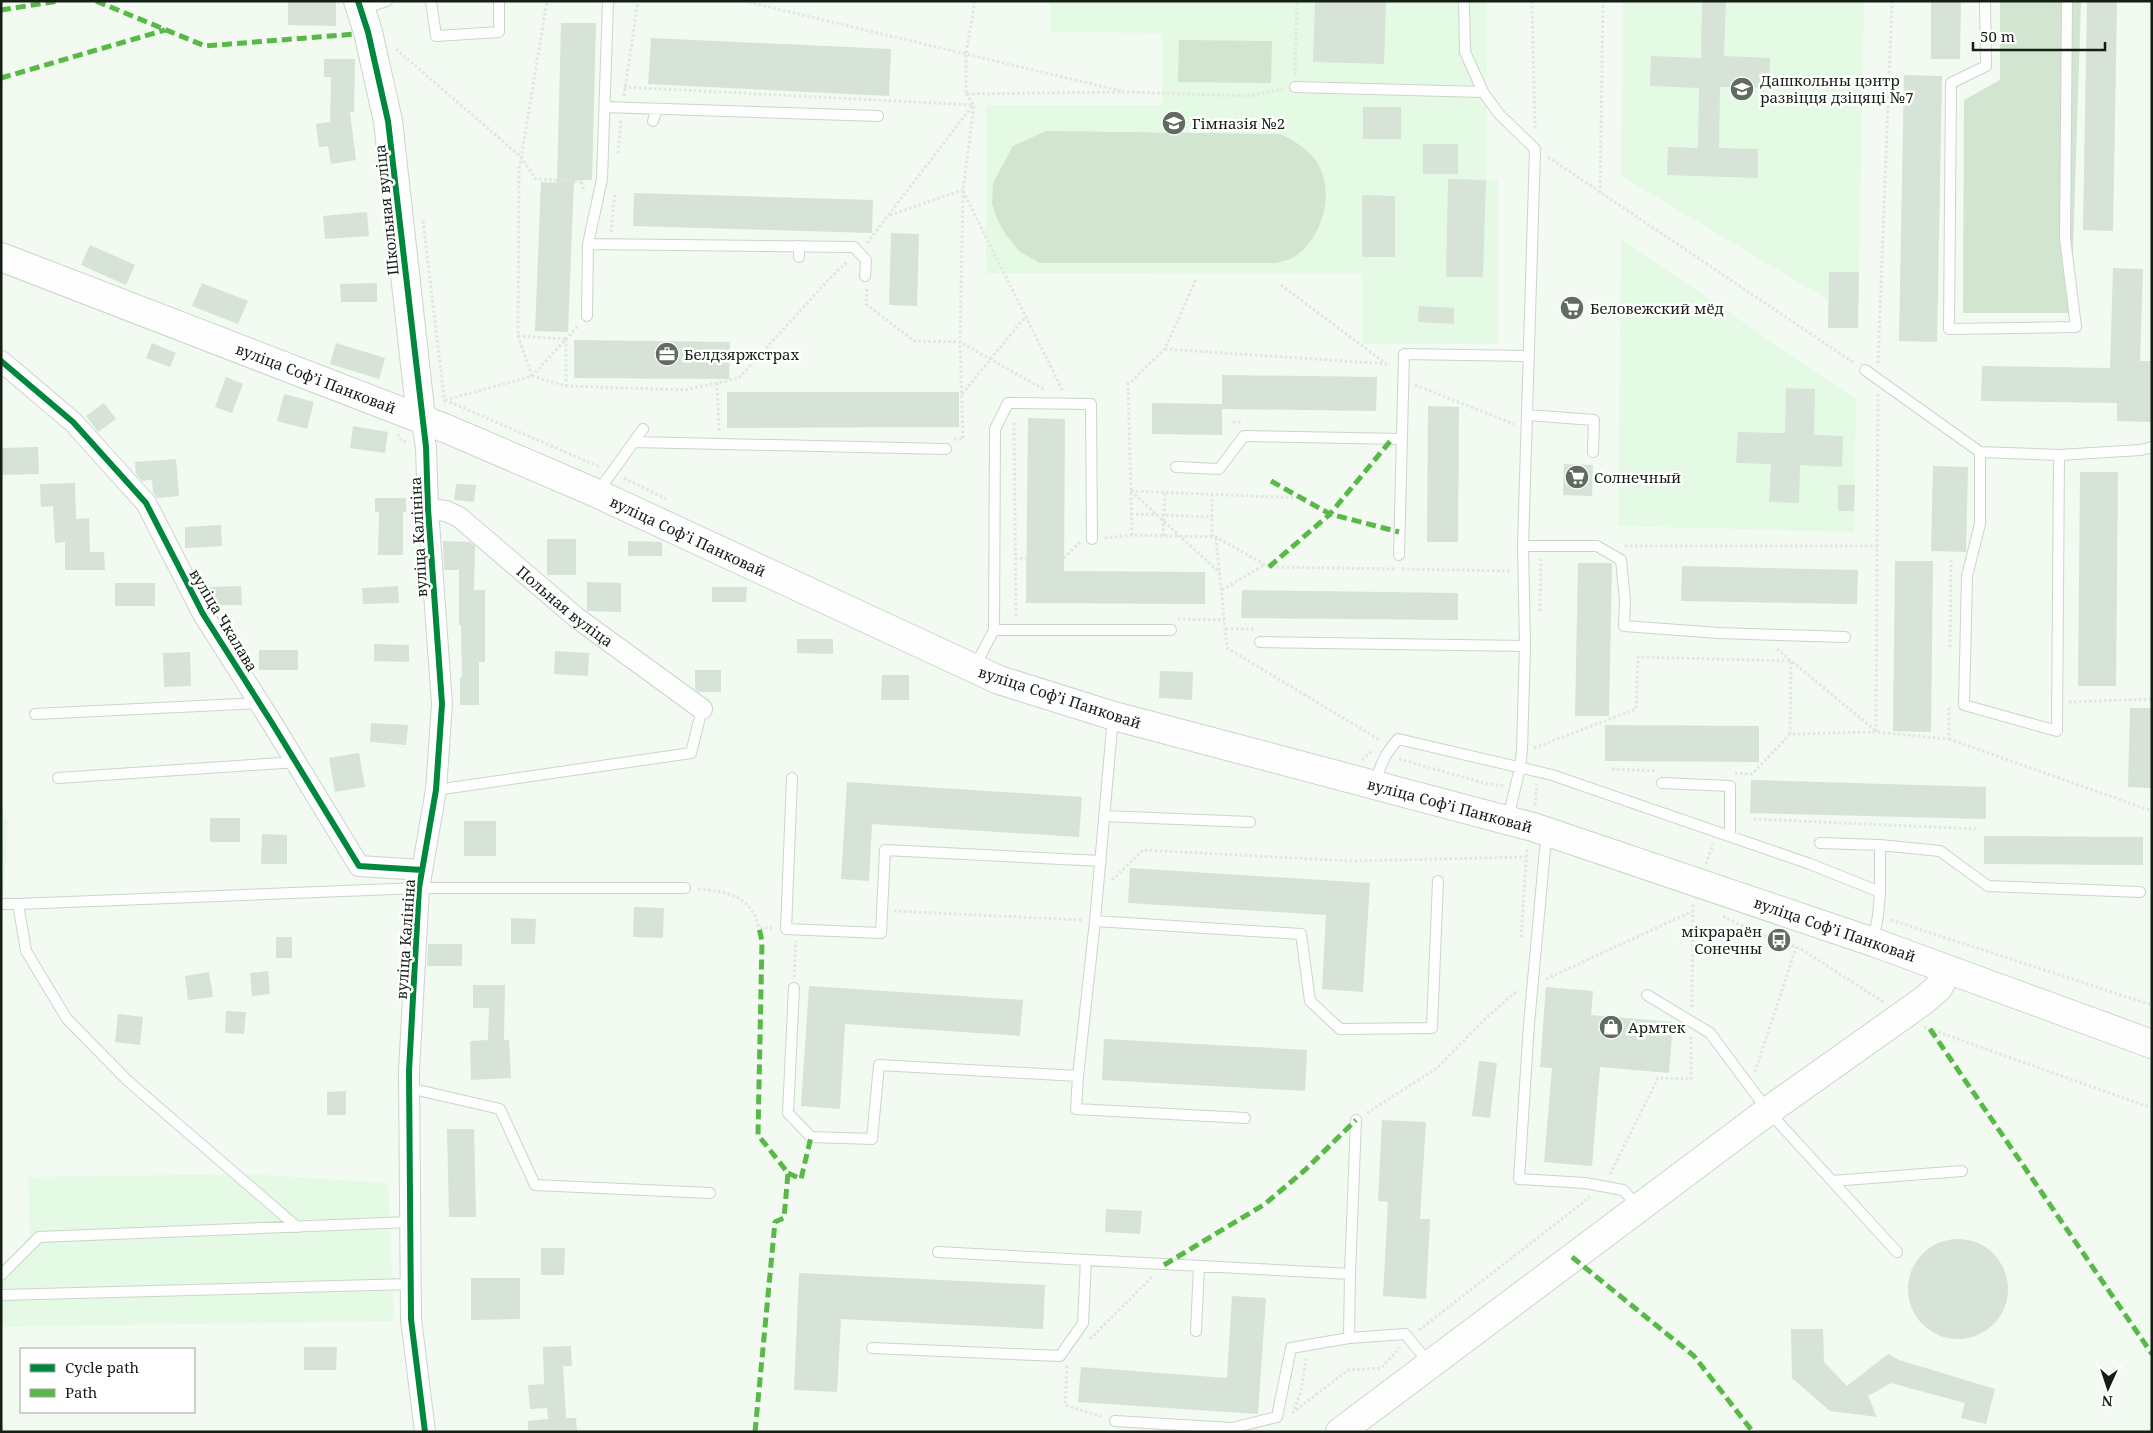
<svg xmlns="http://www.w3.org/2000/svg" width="2153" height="1433" viewBox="0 0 2153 1433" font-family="'Noto Serif',serif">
<rect width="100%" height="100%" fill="#f2faf2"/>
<path fill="#e5fae5" d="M 1050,1 L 1487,1 L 1486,179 L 1498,180 L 1498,344 L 1362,344 L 1362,274 L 986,273 L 986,105 L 1162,105 L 1162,33 L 1050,32 Z
M 1623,1 L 1864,1 L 1859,272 L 1829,272 L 1828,300 L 1621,176 Z
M 1621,239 L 1856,399 L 1854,532 L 1618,526 Z
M 1,811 L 8,821 L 1,936 Z
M 252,1174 L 388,1183 L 394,1321 L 1,1327 L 1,1267 L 30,1235 L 28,1177 Z"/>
<path fill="#d1e5d0" d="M 2000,1 L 2081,1 L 2071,313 L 1963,313 L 1964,100 L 2000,80 Z
M 1179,40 L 1272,41 L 1271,83 L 1178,82 Z
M 1046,131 L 1280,134 C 1292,140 1306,147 1314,158 C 1337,187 1324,238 1294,257 C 1289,260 1282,261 1276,263 L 1040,263 L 1020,252 L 1006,235 L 998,221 L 992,204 L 993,183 L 1013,146 Z"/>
<path fill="#d6e3d6" d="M 288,1 L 336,1 L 336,26 L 288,25 Z
M 1315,1 L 1386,1 L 1384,64 L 1313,62 Z
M 1702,1 L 1726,1 L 1724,56 L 1770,58 L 1769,88 L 1720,87 L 1719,148 L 1758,149 L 1758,178 L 1667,175 L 1668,147 L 1698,148 L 1699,88 L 1650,86 L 1651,56 L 1701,58 Z
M 1931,1 L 1961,1 L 1960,59 L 1931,59 Z
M 2087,1 L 2117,2 L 2113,231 L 2083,230 Z
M 561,23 L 596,23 L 592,180 L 574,180 L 568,332 L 535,331 L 541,182 L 557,183 Z
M 651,38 L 891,49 L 889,96 L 648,84 Z
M 324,59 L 355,59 L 354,112 L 350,112 L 356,160 L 331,164 L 328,146 L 319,147 L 316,124 L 330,122 L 331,77 L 324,77 Z
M 1904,75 L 1942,76 L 1937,342 L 1899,341 Z
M 1363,107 L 1401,107 L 1401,139 L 1363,139 Z
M 1423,144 L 1458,144 L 1458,174 L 1423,174 Z
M 1448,179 L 1486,180 L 1483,277 L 1446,277 Z
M 634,193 L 873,200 L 872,233 L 633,226 Z
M 1362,195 L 1395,196 L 1395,257 L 1362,257 Z
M 367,212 L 369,236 L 325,239 L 323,216 Z
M 891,233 L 919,234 L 917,306 L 889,305 Z
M 90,245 L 135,265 L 126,285 L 81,265 Z
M 2113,268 L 2143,269 L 2140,361 L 2152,361 L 2152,422 L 2117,421 L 2117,403 L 1981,401 L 1982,366 L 2110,368 Z
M 1829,272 L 1859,272 L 1858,328 L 1828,328 Z
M 202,283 L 248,301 L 238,324 L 192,306 Z
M 377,283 L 377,302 L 341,302 L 340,284 Z
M 1564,300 L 1582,300 L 1582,317 L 1564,317 Z
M 1419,306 L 1454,308 L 1454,324 L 1418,322 Z
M 574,340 L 730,342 L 729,379 L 574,378 Z
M 152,343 L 176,353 L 170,367 L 146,358 Z
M 336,343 L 385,358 L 379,379 L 330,364 Z
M 1222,375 L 1377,377 L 1376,411 L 1222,409 L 1222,435 L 1152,434 L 1152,403 L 1222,404 Z
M 226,377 L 243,384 L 232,413 L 215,407 Z
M 1786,388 L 1815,389 L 1814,435 L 1843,436 L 1842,467 L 1800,465 L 1799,503 L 1769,502 L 1771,464 L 1736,463 L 1738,432 L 1785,433 Z
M 727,392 L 959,392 L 959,427 L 727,428 Z
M 284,394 L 314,402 L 307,429 L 277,421 Z
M 104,403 L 116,419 L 98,432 L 86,416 Z
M 1428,406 L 1459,407 L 1458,542 L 1427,542 Z
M 1028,418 L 1065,419 L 1064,571 L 1205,572 L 1205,604 L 1026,603 Z
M 353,426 L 388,432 L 385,453 L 350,448 Z
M 38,447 L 39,474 L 1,475 L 1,448 Z
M 176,459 L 179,496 L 157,498 L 153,492 L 152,480 L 142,481 L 136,474 L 135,462 Z
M 1564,464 L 1593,465 L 1592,496 L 1563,495 Z
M 1933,466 L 1968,467 L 1966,552 L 1931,551 Z
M 2080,472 L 2118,472 L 2116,686 L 2078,686 Z
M 75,483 L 76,519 L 89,518 L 90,552 L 104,552 L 105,570 L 65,570 L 65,542 L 55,543 L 53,506 L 41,507 L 40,484 Z
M 456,484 L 476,485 L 474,502 L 454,500 Z
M 1838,485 L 1855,485 L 1854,511 L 1838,511 Z
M 375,498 L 406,498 L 406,512 L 403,512 L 403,555 L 378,555 L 379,512 L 375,512 Z
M 221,525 L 222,546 L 185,548 L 185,527 Z
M 547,539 L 576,539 L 576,575 L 547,575 Z
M 443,541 L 470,542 L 475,546 L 474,590 L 485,590 L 485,662 L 479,662 L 479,705 L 460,705 L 460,677 L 462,678 L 461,625 L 459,625 L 459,570 L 444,570 Z
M 628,541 L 662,542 L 662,556 L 628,556 Z
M 1895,561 L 1933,561 L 1931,732 L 1893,731 Z
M 1578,563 L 1612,563 L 1609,716 L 1575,716 Z
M 1682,566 L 1858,570 L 1857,604 L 1681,601 Z
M 587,582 L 621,583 L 621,612 L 587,611 Z
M 115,583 L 155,583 L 155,606 L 115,606 Z
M 241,586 L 242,605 L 212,605 L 207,597 L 207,587 Z
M 398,586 L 399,603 L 363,604 L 362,588 Z
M 712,587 L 747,587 L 746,602 L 712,602 Z
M 1242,590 L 1458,593 L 1458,620 L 1241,618 Z
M 797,639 L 833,639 L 833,654 L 797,653 Z
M 374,644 L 409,645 L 409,662 L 374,661 Z
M 259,650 L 298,650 L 298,670 L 259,670 Z
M 555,651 L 589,653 L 588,676 L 554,674 Z
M 190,652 L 191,686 L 164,687 L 163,653 Z
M 695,670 L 721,670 L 721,692 L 699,692 L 695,689 Z
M 1160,671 L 1193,672 L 1192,700 L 1159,698 Z
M 882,675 L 909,675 L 909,700 L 881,700 Z
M 2130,708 L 2152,708 L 2152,788 L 2128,787 Z
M 371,723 L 408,725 L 406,745 L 370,742 Z
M 1605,725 L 1759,726 L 1759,762 L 1605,761 Z
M 359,753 L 365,787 L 335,792 L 329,758 Z
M 1751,780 L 1986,787 L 1986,819 L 1750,813 Z
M 847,782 L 1082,797 L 1079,837 L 872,824 L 869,881 L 841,879 Z
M 210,818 L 240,818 L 240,842 L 210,842 Z
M 464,821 L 496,821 L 496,856 L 464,856 Z
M 262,834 L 287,835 L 287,864 L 261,864 Z
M 1984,836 L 2143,837 L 2143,865 L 1984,864 Z
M 1130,868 L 1370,883 L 1363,992 L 1322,989 L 1326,915 L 1128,903 Z
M 634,907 L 664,908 L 663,938 L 633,937 Z
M 511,918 L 536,919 L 535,944 L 511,944 Z
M 276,937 L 292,937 L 292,958 L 276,958 Z
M 428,944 L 462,944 L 462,966 L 427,966 Z
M 268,971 L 270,994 L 252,996 L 250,973 Z
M 209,972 L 213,997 L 188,1000 L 185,976 Z
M 473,985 L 505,985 L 504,1040 L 509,1040 L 511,1078 L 471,1080 L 470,1041 L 488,1040 L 489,1008 L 473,1008 Z
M 809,986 L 1023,1000 L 1020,1036 L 845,1024 L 840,1109 L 801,1106 Z
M 1546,987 L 1593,991 L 1591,1015 L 1673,1022 L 1669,1073 L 1600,1067 L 1592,1166 L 1544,1162 L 1552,1068 L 1540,1067 Z
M 226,1011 L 246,1012 L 244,1034 L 225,1033 Z
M 118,1014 L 143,1017 L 140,1045 L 115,1042 Z
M 1104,1039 L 1307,1050 L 1305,1091 L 1102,1080 Z
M 1479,1061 L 1497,1063 L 1490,1118 L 1472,1116 Z
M 346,1091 L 346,1115 L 327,1115 L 327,1092 Z
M 1382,1120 L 1426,1122 L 1420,1219 L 1430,1219 L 1426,1299 L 1383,1296 L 1388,1202 L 1378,1201 Z
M 447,1129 L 474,1129 L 476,1217 L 449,1217 Z
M 1106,1209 L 1142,1211 L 1140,1234 L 1105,1232 Z
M1908 1289a50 50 0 1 1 100 0a50 50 0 1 1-100 0Z
M 541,1248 L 565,1248 L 564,1275 L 541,1275 Z
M 799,1273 L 1045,1285 L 1043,1329 L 841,1319 L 837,1392 L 794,1390 Z
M 471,1278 L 520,1278 L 520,1319 L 471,1320 Z
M 1232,1296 L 1266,1298 L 1258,1414 L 1078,1402 L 1081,1367 L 1227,1378 Z
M 1791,1329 L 1823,1329 L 1824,1362 L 1847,1386 L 1888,1354 L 1899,1360 L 1995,1389 L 1986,1424 L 1961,1418 L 1965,1403 L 1891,1383 L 1868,1396 L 1877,1417 L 1830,1411 L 1792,1378 Z
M 571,1346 L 572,1366 L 563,1366 L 566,1418 L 576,1418 L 577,1432 L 528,1432 L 528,1421 L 548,1419 L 547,1408 L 530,1409 L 528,1385 L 544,1384 L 543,1347 Z
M 304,1347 L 337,1347 L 336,1370 L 304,1370 Z"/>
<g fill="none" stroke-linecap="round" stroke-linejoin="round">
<g stroke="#ccd5cc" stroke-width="12">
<path id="lane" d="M 431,1 L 436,36 L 499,32 L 499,1
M 608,1 L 602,179 L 588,244 L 854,247 L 866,260 L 865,276
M 1464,1 L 1465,52 L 1483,92 L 1499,114 L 1535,149 L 1523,546 L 1525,646 L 1522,750 L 1520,768 L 1508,818
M 1985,1 L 1986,66 L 1951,83 L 1949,329 L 2076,327 L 2065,238 L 2067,1
M 362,9 L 387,1
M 1295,87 L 1483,92
M 605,107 L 878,116
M 653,121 L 657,109
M 799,257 L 799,246
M 587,316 L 588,244
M 1865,370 L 1980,452
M 1527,415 L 1594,420 L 1593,452
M 634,442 L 946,449
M 2059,455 L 2057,731 L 1964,705 L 1967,576 L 1980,524 L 1980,452 L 2059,455 L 2141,450 L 2152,447
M 1176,467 L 1219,469 L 1244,436 L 1402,439
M 597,493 L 643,429
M 1523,546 L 1597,546 L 1621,560 L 1625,600 L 1624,626 L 1719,633 L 1845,637
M 1399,555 L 1404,354 L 1529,356
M 994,630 L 1171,630
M 1260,642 L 1525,646
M 974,668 L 994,630 L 995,429 L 1008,403 L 1091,404 L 1092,539
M 35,714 L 260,703
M 1113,717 L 1095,921 L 1301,934 L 1310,1001 L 1340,1029 L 1432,1028 L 1438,881
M 58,778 L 297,762
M 792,778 L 786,929 L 881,933 L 885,850 L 1101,861
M 1662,783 L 1730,786 L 1730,836
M 1376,785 C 1379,766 1385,754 1398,739 L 1552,775 L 1810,864 L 1880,892 L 1878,916 L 1873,941
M 436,790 L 691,753 L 702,709
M 1104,816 L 1250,822
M 1549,833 L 1545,849 L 1529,1024 L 1519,1179 L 1585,1183 L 1623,1190 L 1639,1207
M 1820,843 L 1880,845 L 1880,892
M 1880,845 L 1940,851 L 1988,886 L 2140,892
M 1,904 L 18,904
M 1095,921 L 1078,1076 L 1076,1109 L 1245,1118
M 794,988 L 788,1113 L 811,1137 L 872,1139 L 879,1065 L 1078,1076
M 1647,995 L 1710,1033 L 1768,1111 L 1897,1252
M 409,1088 L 500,1109 L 535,1185 L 710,1193
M 1832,1181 L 1962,1171
M 297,1227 L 128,1081 L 67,1019 L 26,951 L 18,904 L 419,888 L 685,888
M 938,1252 L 1350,1274 L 1349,1338 L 1405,1334 L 1430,1364
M 1350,1274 L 1356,1120
M 1,1275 L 39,1237 L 410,1222
M 1,1295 L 411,1284
M 1196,1331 L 1199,1267
M 872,1348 L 1060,1356 L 1083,1323 L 1086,1260
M 1115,1421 L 1232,1428 L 1277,1417 L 1291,1348 L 1349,1338"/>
</g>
<g stroke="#ccd5cc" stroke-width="22">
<g id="street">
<path d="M 1,361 L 73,422 L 146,503 L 203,614 L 272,723 L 359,866 L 422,870"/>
<path d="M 421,418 L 426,447 L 428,509 L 442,704 L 436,790 L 419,888 L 409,1071 L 411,1319 L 425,1432"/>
<path id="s1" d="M 428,509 L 446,511 L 459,517 L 577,618 L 702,709"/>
</g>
</g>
<g stroke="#ccd5cc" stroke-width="30">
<path id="secondary" d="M 358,1 L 368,32 L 388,121 L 421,418
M 1,257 L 447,429 L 596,493 L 999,680 L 1114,716 L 1533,827 L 1873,942 L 2152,1044
M 1340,1432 L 1768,1111 L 1923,1001 L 1938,988 L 1948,970"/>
</g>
<path stroke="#e2e5e2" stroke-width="3" stroke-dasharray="2.5 2.5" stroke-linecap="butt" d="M 744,1 L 1121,91
M 975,1 L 966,53 L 966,94 L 1127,92 L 1248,96 L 1283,89
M 1532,1 L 1535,130
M 396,49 L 521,157 L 536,179 L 583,182
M 1295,75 L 1297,1
M 624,87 L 973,105
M 624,96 L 638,1
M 618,153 L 621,119
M 1548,157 L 1854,363
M 582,182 L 584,192
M 963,191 L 1063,391
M 1600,193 L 1603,1
M 890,215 L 963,190
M 423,221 L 445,405
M 611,232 L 615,192
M 867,243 L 973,105
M 1281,285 L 1385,363
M 867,289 L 866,304 L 914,341 L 960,342 L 1045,390
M 518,336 L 565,339
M 566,339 L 566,386
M 1165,349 L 1390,364
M 1878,363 L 1892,1
M 532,376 L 566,386 L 685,390 L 739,378 L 829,279 L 848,261
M 532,376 L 518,336 L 519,171 L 547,1
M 717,383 L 719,432
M 1415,385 L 1514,424
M 962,394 L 1026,316
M 1878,394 L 1876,732 L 1949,739 L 1949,706
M 445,400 L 600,467
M 445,400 L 532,376 L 578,326
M 1233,422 L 1241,422
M 1014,423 L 1016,616
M 398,434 L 401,441 L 408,442
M 954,439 L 963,439 L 960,342 L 963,190 L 974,105 L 966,94
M 624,478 L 666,499
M 1131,491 L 1301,498
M 1131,491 L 1220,573
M 1212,494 L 1212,537
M 1131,514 L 1212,517
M 1132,535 L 1128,384 L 1165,349 L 1196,279
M 1163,536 L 1165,492
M 1105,538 L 1132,535 L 1216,537 L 1269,567 L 1396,569
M 1216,538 L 1227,648 L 1380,740
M 1625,546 L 1877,546
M 1064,558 L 1080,542
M 1015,559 L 1026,558
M 1402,569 L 1511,571
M 1222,590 L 1264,565
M 1540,611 L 1541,559
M 1178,619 L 1224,620
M 1226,629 L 1255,629
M 1950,647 L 1951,559
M 1777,649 L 1876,731
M 2069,702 L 2152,699
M 1949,739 L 2152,811
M 1534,748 L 1636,709 L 1638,657 L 1791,661 L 1790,734
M 1399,759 L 1484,783 L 1504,786
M 1362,760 L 1372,751
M 1612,769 L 1656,771
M 1735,773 L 1752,774 L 1790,734 L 1876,732
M 1535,805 L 1537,784
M 1754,819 L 1977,829
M 1706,864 L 1713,844
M 1112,880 L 1143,850 L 1352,861 L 1526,857
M 698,889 C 727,891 752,896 759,928 L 772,928
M 894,911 L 1082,920
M 1723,916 L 1752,931 L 1801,949 L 1885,1003
M 1891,920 L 2152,1005
M 1521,937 L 1527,848
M 794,977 L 796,941
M 1546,979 L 1693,911
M 1692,1007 L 1693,903
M 1924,1027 L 2152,1108
M 1755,1072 L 1796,947
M 1367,1113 L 1437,1068 L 1485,1019 L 1518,990
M 1610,1174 L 1658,1078 L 1691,1079 L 1691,1036
M 1419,1330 L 1590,1197
M 1090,1339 L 1153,1276
M 1067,1366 L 1065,1405 L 1103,1417
M 1294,1409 L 1301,1391 L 1306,1359
M 1292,1413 L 1348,1370 L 1381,1368 L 1400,1348"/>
<use href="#lane" stroke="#fdfefd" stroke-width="10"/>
<use href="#street" stroke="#fdfefd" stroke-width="20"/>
<use href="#secondary" stroke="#fdfefd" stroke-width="28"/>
<path stroke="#58b947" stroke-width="5" stroke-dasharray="10 5" stroke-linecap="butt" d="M 96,1 L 205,46 L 356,34
M 1,10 L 58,1
M 1,78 L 165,30
M 1271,481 L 1330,514 L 1399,532
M 1269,567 L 1330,514 L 1392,439
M 1930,1029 L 2152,1354
M 788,1173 L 801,1179 L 811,1137
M 1572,1257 L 1694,1356 L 1753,1432
M 1164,1265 L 1265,1204 L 1305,1170 L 1356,1120
M 755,1432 L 775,1222 L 784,1218 L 788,1173 L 758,1135 L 762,941 L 759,928"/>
<g stroke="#fff" stroke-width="9">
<path id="cycleway" d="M 358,1 L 368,32 L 388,121 L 426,447 L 428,509 L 442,704 L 436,790 L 419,888 L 409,1071 L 411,1319 L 425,1432
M 1,361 L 73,422 L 146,503 L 203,614 L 272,723 L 359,866 L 422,870"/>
</g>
<use href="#cycleway" stroke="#00873e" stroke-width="6"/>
</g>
<defs>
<g id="school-disc" transform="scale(1.25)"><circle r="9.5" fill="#626b62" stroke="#fff"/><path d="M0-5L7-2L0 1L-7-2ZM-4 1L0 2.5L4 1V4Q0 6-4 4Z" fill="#fff"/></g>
<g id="supermarket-disc" transform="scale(1.25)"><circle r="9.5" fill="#626b62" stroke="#fff"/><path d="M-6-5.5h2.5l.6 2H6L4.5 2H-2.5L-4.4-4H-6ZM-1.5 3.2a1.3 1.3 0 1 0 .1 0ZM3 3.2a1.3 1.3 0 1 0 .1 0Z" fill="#fff"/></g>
<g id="office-disc" transform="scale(1.25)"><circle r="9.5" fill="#626b62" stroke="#fff"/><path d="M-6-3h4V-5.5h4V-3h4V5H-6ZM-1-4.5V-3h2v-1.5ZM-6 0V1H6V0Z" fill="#fff"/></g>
<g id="bus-disc" transform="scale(1.25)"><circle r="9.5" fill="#626b62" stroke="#fff"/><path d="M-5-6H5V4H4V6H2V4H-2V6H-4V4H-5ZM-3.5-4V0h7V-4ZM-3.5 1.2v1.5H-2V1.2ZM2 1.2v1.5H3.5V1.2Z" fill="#fff"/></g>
<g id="shop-disc" transform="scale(1.25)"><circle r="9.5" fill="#626b62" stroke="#fff"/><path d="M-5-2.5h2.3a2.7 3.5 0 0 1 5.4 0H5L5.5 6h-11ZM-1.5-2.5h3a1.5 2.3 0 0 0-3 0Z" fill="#fff"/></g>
</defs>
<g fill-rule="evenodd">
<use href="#school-disc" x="1742" y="89"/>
<use href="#school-disc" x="1174" y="123"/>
<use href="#supermarket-disc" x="1572" y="308"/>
<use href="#office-disc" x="667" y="354"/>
<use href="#supermarket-disc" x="1577" y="477"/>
<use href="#bus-disc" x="1779" y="940"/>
<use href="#shop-disc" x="1611" y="1027"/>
</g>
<g text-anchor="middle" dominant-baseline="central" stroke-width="5" stroke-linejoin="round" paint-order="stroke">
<g font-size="15" fill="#151e15" stroke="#fff" text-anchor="start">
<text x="1760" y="80">Дашкольны цэнтр<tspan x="1760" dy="17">развіцця дзіцяці №7</tspan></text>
<text x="1192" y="123">Гімназія №2</text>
<text x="1590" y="308">Беловежский мёд</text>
<text x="684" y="354">Белдзяржстрах</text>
<text x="1594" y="477">Солнечный</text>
<text x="1762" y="931" text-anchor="end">мікрараён<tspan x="1762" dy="17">Сонечны</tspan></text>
<text x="1628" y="1027">Армтек</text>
</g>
<g font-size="15" fill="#151e15" stroke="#fff">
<text transform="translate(386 210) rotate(-96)">Школьная вуліца</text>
<text transform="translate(316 378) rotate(21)">вуліца Софʼі Панковай</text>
<text transform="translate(688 536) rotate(25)">вуліца Софʼі Панковай</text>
<text transform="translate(418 537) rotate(-93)">вуліца Калініна</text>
<text stroke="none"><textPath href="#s1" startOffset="171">Польная вуліца</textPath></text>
<text transform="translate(224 620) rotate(59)">вуліца Чкалава</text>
<text transform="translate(1060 697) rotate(18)">вуліца Софʼі Панковай</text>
<text transform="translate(1450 805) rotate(15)">вуліца Софʼі Панковай</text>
<text transform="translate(1835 929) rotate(19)">вуліца Софʼі Панковай</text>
<text transform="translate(405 939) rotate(-86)">вуліца Калініна</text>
</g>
</g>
<rect width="2153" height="1433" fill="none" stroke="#151e15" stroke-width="5"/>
<rect x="20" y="1348" width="175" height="65" fill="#ffffff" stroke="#a1a5a1"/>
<rect x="30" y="1364" width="25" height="8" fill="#00873e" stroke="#a1a5a1"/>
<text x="65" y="1373" font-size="15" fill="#151e15">Cycle path</text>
<rect x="30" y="1389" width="25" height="8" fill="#58b947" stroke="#a1a5a1"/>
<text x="65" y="1398" font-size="15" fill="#151e15">Path</text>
<g transform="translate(2108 1388) rotate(183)" stroke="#ffffff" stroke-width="4" paint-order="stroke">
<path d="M0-4L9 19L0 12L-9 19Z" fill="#151e15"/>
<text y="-8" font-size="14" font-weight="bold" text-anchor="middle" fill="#151e15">N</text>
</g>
<path d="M1973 42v8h132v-8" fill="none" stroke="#151e15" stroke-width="2.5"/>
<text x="1980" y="42" font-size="15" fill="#151e15" stroke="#ffffff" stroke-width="4" paint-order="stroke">50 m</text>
</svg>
